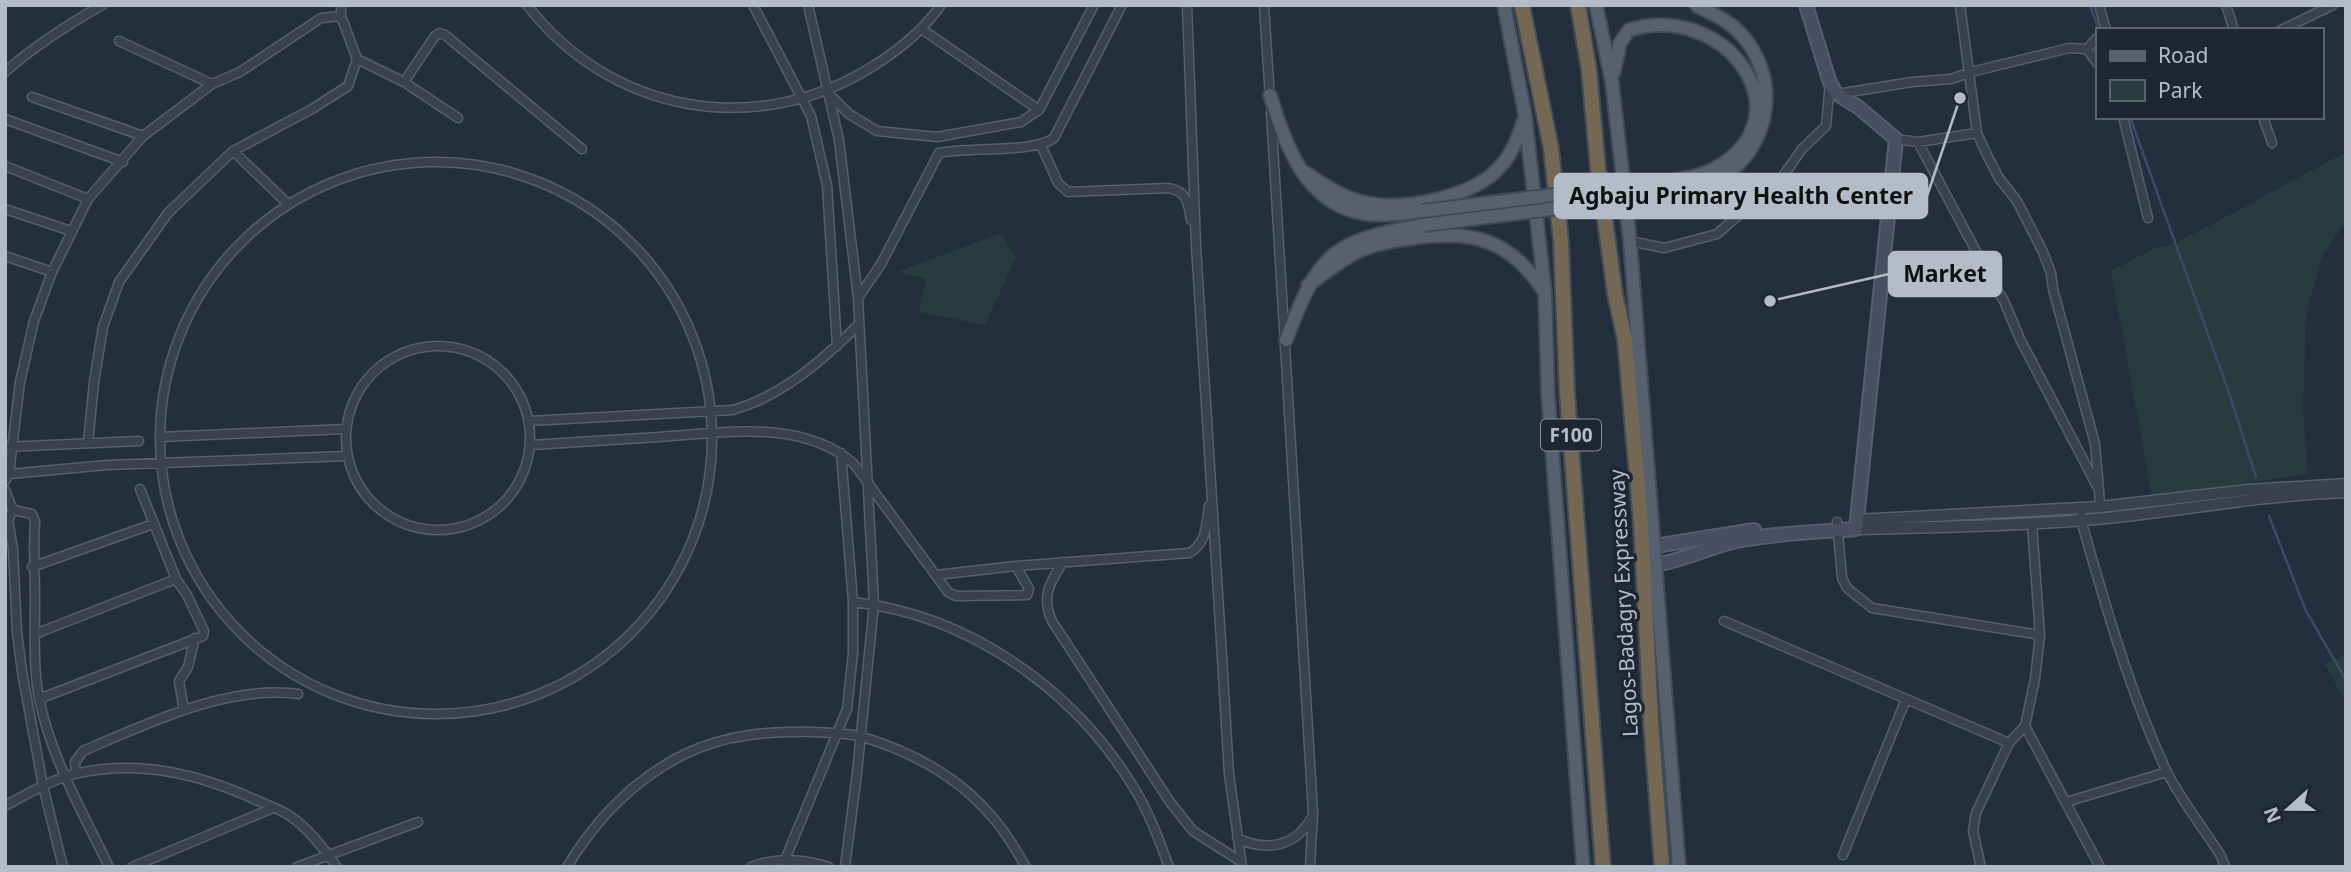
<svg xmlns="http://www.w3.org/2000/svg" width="2351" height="872" viewBox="0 0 2351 872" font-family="'Noto Sans',sans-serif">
<rect width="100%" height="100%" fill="#242f3e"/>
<path fill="#263c3f" d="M 2346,152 L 2346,221 L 2322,257 L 2306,315 L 2303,410 L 2308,474 L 2152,497 L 2111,271 L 2157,247 L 2169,246 L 2207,227 Z
M 1001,233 L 1016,257 L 985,325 L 919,312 L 926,278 L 897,272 Z
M 2346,654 L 2346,703 L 2325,664 Z"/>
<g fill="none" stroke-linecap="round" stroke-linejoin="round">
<path stroke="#394c67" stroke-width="2.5" d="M 2090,5 L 2099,30
M 2130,117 L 2227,387 L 2256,477
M 2269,516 L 2306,611 L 2346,680"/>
<g stroke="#565f6c" stroke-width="11">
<path id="minor" d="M 527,5 C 610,113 755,139 870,68 C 898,51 922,32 941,5
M 753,5 L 811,116 L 827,185 L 837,346
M 808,5 L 839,140 L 858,298 L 874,604 L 857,773 L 845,867
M 1187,5 L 1196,246 L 1222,657 L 1229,774 L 1242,867
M 1264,5 L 1270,99
M 1960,5 L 1977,133 L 1987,155 L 1999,178 L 2017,201 L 2043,252 L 2051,273 L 2053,289 L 2095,444 L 2099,490
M 2099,5 L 2106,30
M 2226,5 L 2234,30
M 923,30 L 1039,110
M 2281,30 L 2333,5
M 119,41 L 212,84
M 2087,49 L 2097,38
M 357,59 L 404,82 L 458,118
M 5,72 C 34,46 69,24 102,5
M 404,82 L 435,36 L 440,33 L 445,35 L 582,149
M 829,94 L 849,114 L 877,131 L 937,137 L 1021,122 L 1039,110 L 1094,5
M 1837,94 L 1912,82 L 1951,79 L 1971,72 L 2069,48 L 2087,49 L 2097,63
M 32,97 L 143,136
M 1271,112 L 1313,813 L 1310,867
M 2123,117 L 2148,218
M 2263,117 L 2272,143
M 5,119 L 123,162
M 1896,139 L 1918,142 L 1977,133
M 1918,142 L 1995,287 L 2004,301 L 2020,339 L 2099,490 L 2100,507
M 1041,145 L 1058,183 L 1068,192 L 1168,188 C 1187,191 1188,202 1191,220
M 233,151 L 287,203
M160 438a276 276 0 1 1 552 0a276 276 0 1 1-552 0Z
M 5,166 L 88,199
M 5,209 L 71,231
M 1630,241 L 1664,248 L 1717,234 L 1783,176 L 1802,149 L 1826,126 L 1830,83
M 5,256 L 52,272
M 858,298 L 881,264 L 939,153 C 969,147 1034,153 1054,138 L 1122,5
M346 438a92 92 0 1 1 184 0a92 92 0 1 1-184 0Z
M 529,421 L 733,410 C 782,396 823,360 858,325
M 160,437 L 345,429
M 88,443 L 94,382 L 103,327 L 119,282 L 168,213 L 233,151 L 312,109 L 348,86 L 357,59 L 341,16 L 341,5
M 531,445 C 573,442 616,440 659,437 C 723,433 802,418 854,464 L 948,592 L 956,596 L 1027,595 L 1029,589 L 1016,566
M 5,447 L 139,441
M 9,474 L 107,465 L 348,456
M 5,481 L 9,474 L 20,382 L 34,321 L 52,272 L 88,199 L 143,136 L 212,84 L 240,72 L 321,18 L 341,16
M 5,490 L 13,510
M 2082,507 L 2081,520 C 2105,604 2129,690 2166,770 C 2180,799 2204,829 2221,856 L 2225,867
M 1837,522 L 1842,578 L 1847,588 L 1872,608 L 2040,635
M 1063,562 C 1050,582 1041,597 1052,621 L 1170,802 L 1193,831 L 1240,861
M 32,567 L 153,524
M 936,575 L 1016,566 L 1189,553 C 1207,544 1206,524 1209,506
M 853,602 C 969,615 1074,689 1134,788 C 1149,812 1159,840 1169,867
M 1724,621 L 2009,743
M 35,634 L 176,579
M 39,699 L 203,636 L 204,631 L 187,595 L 176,579 L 140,489
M 184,710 L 179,681 L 188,667 L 195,638
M 2025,726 L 2100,867
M 76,774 L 75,762 L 83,751 C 146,724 229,684 298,694
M 2066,802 L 2167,772
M 5,806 C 29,793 52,779 79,773 C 141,760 199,774 256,800 C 267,805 280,809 290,816 C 306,826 326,851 337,867
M 1237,838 C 1266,852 1296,847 1312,817
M 1843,855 L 1906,699
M 63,867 L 43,786 L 22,672 L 17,632 L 13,549 L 8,520 L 13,510 L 32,514 L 35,521 C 33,548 35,574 35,601 C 35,634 33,666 39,698 C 51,758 83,813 109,867
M 132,867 L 273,808
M 297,867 L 418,822
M 567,867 C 596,819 634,779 685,754 C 726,734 771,731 815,732 C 831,733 848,733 863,737 C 912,752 960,778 993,818 C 1006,832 1016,850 1026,867
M 751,867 C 775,857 804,859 829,867
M 791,867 L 785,860 L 847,709 L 853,653 L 853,602 L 841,453
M 1981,867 L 1973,831 L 1976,813 L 2009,743 L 2025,726 L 2035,679 L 2040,635 L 2032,525"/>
</g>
<g stroke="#565f6c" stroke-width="13">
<path id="tertiary" d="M 1856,520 L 2100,507 L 2248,490 L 2346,484
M 1856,529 C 1937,527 2017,526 2096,519 C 2180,511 2262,495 2346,492"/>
</g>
<g stroke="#565f6c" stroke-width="16">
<path id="secondary" d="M 1655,546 L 1754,530
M 1654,565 C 1683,561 1709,547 1737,541 C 1776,533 1817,532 1856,529 L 1896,139 L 1858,107 L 1837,94 L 1830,83 L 1806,5"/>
</g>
<g stroke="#414a57" stroke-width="16">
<path id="primary" d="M 1504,5 L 1525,115 L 1545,293 L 1548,394 L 1583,867
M 1596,5 L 1612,82 L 1630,241 L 1679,867
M 1614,72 L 1620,43 L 1629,30
M 1270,95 C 1286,146 1306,206 1367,214 C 1385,216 1404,213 1422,211
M 1300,169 C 1321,183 1341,198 1366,203 C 1404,211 1471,197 1498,169 C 1511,156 1518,139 1523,122
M 1308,285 C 1324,274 1339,261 1357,252 C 1375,243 1394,241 1414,238 C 1473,230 1509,239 1543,290
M 1286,340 C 1319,253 1331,241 1424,225"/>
</g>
<g stroke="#434c59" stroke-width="18">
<path id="motorway" d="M 1522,5 L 1551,148 L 1561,241 L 1567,392 L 1603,867
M 1578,5 L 1589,70 L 1598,168 L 1615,294 L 1625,340 L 1641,522 L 1651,722 L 1662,867"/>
</g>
<use href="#minor" stroke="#38414e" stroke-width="8"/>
<use href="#tertiary" stroke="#38414e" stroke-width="10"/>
<use href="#secondary" stroke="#465061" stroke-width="12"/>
<use href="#primary" stroke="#56606e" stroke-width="12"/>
<use href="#motorway" stroke="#746855" stroke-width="14"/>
<g stroke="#414a57" stroke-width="16" stroke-linecap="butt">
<path id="primary-bridge" d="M 1422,211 L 1670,181 C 1686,178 1702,176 1716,168 C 1810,113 1723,0 1629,30
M 1424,225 L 1671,194 C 1689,191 1707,187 1722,177 C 1772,146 1781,76 1740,33 C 1728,20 1711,13 1695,5"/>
</g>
<use href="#primary-bridge" stroke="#56606e" stroke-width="12"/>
</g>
<g text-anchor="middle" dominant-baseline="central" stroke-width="7" stroke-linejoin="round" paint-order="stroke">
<rect fill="#1d2633" stroke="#878f9c" stroke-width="2" x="1541" y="419.5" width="60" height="31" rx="5"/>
<g font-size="19" font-weight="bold" fill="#b4bcc9">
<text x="1571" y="435">F100</text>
</g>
<g font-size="21" fill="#b4bcc9" stroke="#1d2633">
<text transform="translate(1623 603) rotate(-93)">Lagos-Badagry Expressway</text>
</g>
</g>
<path fill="none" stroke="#b4bcc9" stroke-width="2.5" d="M1960 98L1927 196M1770 301L1889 274"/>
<g fill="#b4bcc9" stroke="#1d2633" stroke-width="2.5">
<circle cx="1960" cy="98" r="7"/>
<circle cx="1770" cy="301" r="7"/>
</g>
<g fill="#b4bcc9" stroke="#b4bcc9" stroke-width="2.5">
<rect x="1555" y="174" width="372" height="44" rx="7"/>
<rect x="1889" y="252" width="112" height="44" rx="7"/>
</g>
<g font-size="23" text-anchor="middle" font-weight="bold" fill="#111">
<text x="1741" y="204">Agbaju Primary Health Center</text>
<text x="1945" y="282">Market</text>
</g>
<rect width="2351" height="872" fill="none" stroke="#b4bcc9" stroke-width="14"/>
<rect x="2096" y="28" width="228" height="91" fill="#1d2633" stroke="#59626f" stroke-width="2"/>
<rect x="2110" y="51" width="35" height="10" fill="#56606e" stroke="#59626f" stroke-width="2"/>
<text x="2158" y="63" font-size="21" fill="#b4bcc9">Road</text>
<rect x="2110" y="80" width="35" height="21" fill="#263c3f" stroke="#59626f" stroke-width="2"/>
<text x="2158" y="98" font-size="21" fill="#b4bcc9">Park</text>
<g transform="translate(2288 809) rotate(249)" stroke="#1d2633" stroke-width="5" paint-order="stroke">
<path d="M0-5L12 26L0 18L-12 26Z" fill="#b4bcc9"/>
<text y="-10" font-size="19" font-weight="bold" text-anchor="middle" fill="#b4bcc9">N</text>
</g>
</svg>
